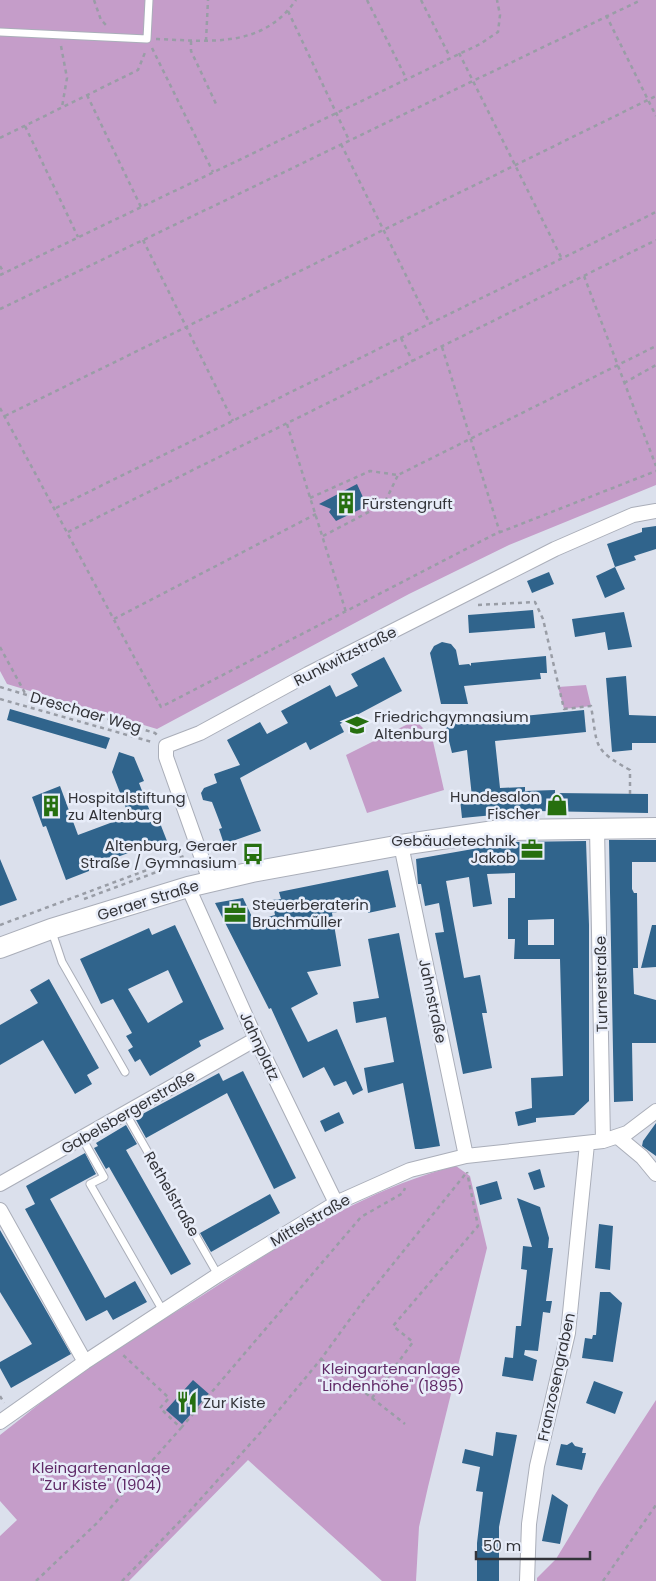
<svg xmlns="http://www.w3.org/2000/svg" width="656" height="1581" viewBox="0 0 656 1581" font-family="Poppins,sans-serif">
<rect width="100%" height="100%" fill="#dbe0ec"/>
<path fill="#c59dc9" d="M 0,0 L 656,0 L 656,485 L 509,545 L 409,594 L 157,729 L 7,684 L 0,671 Z
M 586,685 L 591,706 L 564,709 L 558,687 Z
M 408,724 L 419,724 L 432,737 L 444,790 L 367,813 L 346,755 Z
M 456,1166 L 470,1176 L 487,1248 L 428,1487 L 419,1527 L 416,1581 L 382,1581 L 248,1460 L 129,1581 L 0,1581 L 0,1536 L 17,1520 L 0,1501 L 0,1435 C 30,1412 59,1387 90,1365 C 127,1340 166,1319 203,1295 C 282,1244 364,1189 456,1166 Z
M 656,1400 L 656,1581 L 537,1581 L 537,1578 L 556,1559 L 599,1488 Z"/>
<path fill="#30648c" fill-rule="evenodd" d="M 357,484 L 367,506 L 336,521 L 329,512 L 331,509 L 319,504 Z
M 656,526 L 656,549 L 634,556 L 636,560 L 615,567 L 607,544 L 642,532 L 642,528 Z
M 615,567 L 625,589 L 605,598 L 596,576 Z
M 549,572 L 554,584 L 532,593 L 527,581 Z
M 533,610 L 535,628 L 469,633 L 468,615 Z
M 624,612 L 632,647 L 608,650 L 605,632 L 575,637 L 572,619 Z
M 442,642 L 451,644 L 456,650 L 459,665 L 469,664 L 471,666 L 471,663 L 546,656 L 547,673 L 540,673 L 541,679 L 464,686 L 468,704 L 441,704 L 430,653 L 434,646 Z
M 384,657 L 402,691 L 340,724 L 344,732 L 310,750 L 306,742 L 240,778 L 261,831 L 224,844 L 219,829 L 222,828 L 212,802 L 203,800 L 201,793 L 204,788 L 217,783 L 214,774 L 240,765 L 227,740 L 260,722 L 267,734 L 288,723 L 281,711 L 330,685 L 336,697 L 358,686 L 351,674 Z
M 626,676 L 629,715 L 656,716 L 656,743 L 632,743 L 632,750 L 612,752 L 606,678 Z
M 10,709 L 110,738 L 106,749 L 7,720 Z
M 584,710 L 586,732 L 495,741 L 500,788 L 525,787 L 525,791 L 555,790 L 555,793 L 648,794 L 648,813 L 536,811 L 462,818 L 460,799 L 472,797 L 467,750 L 452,753 L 445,725 L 472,719 L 472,721 Z
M 119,752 L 134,757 L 144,781 L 139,783 L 153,819 L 158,818 L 167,841 L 142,851 L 141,848 L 89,868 L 89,871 L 66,880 L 46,826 L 43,827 L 32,797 L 60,786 L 78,835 L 129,816 L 112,772 Z
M 609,840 L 656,840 L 656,862 L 632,862 L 632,889 L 634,893 L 637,893 L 638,968 L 633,968 L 634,994 L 656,1000 L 656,1043 L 632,1043 L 633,1101 L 614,1102 Z
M 586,841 L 589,925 L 589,1101 L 574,1115 L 536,1118 L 536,1122 L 518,1126 L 515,1112 L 532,1108 L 531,1078 L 563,1076 L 560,959 L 514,959 L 515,939 L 508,939 L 508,898 L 515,898 L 515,873 L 487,874 L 492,904 L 473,907 L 469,877 L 446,881 L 464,978 L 480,975 L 487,1013 L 482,1013 L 492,1068 L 463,1074 L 435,933 L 444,932 L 439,903 L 425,906 L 421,884 L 418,884 L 416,859 L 513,842 ZM 554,919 L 554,945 L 528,945 L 528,920 Z
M 0,859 L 17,900 L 0,906 Z
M 388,870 L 396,907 L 368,913 L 367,906 L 332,913 L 341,966 L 307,972 L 318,994 L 291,1008 L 308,1042 L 337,1029 L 363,1090 L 353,1095 L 346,1081 L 334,1086 L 324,1067 L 303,1078 L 271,1008 L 269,1009 L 215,903 L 243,898 L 254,921 L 275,915 L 272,900 L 281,899 L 279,892 Z
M 175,925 L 224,1029 L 199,1041 L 201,1046 L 150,1076 L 140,1059 L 135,1062 L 128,1050 L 133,1047 L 126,1036 L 132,1033 L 113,999 L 101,1004 L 80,959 L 149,928 L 152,935 ZM 168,970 L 183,1002 L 148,1023 L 128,989 Z
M 652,925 L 656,925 L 656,967 L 641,968 Z
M 399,933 L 440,1146 L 421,1149 L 415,1149 L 403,1083 L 368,1093 L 364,1068 L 394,1062 L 386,1017 L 356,1023 L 353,1002 L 379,998 L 368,939 Z
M 49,979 L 99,1068 L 87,1075 L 92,1084 L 75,1094 L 43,1040 L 0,1065 L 0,1025 L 38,1003 L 30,990 Z
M 243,1071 L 296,1178 L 274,1189 L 227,1093 L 146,1138 L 135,1118 L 219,1073 L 223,1081 Z
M 339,1112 L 344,1123 L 325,1132 L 320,1121 Z
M 656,1123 L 656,1156 L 642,1146 L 643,1141 Z
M 126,1125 L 137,1144 L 126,1150 L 191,1264 L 171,1275 L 109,1167 L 106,1169 L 94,1148 L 98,1146 L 96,1143 Z
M 85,1153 L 96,1174 L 50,1199 L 105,1298 L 135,1281 L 147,1302 L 113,1320 L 107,1310 L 86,1321 L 25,1209 L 35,1204 L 26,1186 Z
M 540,1169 L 545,1187 L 534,1190 L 528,1173 Z
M 497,1181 L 502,1199 L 480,1205 L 476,1187 Z
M 270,1194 L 280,1213 L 211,1252 L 200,1233 Z
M 517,1198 L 540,1207 L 549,1238 L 548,1248 L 553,1248 L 546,1301 L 552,1301 L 550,1313 L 543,1312 L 538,1351 L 525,1350 L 524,1355 L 537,1360 L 533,1381 L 502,1376 L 505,1357 L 513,1358 L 516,1326 L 521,1326 L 527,1270 L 521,1269 L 523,1246 L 532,1247 Z
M 599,1224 L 613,1226 L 610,1270 L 595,1268 Z
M 0,1230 L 71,1354 L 11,1388 L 0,1368 L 0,1362 L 32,1344 L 0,1292 Z
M 600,1292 L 610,1292 L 622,1303 L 613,1362 L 582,1358 L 585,1338 L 592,1339 L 593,1335 L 596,1335 Z
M 193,1380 L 209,1394 L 182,1424 L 166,1410 Z
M 594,1381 L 623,1392 L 615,1414 L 586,1403 Z
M 496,1432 L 517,1435 L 499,1527 L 499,1581 L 477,1581 L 477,1543 L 483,1492 L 476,1491 L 480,1467 L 462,1463 L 465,1449 L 493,1456 Z
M 572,1442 L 575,1446 L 583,1448 L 582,1453 L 586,1453 L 582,1470 L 556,1465 L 561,1444 L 567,1445 Z
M 552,1494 L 568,1505 L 560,1544 L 542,1541 Z"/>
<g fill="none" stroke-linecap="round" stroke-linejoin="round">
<g stroke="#aaaeb9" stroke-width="9">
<path id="service" d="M 0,32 L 147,39 L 149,0
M 51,929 L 62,962 L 125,1072
M 126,1114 L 218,1275
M 82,1138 L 104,1177 L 90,1184 L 163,1311"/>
</g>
<g stroke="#aaaeb9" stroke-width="16">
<path id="minor" d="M 597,828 L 603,1141
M 401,845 L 466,1156
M 210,881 L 166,757 L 166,746 L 200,733 L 308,674 L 555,549 L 633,515 L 656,511
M 188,887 L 256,1039 L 336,1203
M 618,1137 L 642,1157 L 656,1174
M 0,1184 L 256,1039
M 0,1210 L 85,1362
M 0,1422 L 85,1362 L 218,1275 L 336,1203 L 410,1170 L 466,1156 L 603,1141 L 627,1133 L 656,1111
M 527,1581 L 529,1524 L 537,1466 L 568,1333 L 587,1144"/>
</g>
<g stroke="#aaaeb9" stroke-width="22">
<path id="secondary" d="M 0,948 L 51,929 L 188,887 L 252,872 L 401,845 L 501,830 L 656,828"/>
</g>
<path stroke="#999da6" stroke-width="2.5" stroke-dasharray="4 4" stroke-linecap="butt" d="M 94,0 L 101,20 L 108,27
M 367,0 L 406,78
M 421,0 L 450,57
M 288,11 L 349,140
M 606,15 L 656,116
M 156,39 C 209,41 262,49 296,0
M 191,41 L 191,51 L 217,106
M 206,41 L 208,0
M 61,46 L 67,78 L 62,107
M 152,48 L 213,172
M 459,53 L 562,259
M 87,95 L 141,207
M 25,126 L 78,237
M 0,138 L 138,70 L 146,50
M 341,144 L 430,324
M 143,240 L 233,421
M 0,266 L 4,273
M 0,275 L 480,44 L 498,32 L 500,15 L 497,0
M 584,276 L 656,466
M 0,309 L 641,0
M 401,338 L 413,362
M 442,347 L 500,533
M 624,383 L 656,365
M 0,408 L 161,707 L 493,535 L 656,471
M 5,416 L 656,96
M 287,424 L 346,612
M 310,498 L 370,471 L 398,475 L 656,346
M 56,508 L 656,212
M 68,532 L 656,240
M 323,536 L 384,504 L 398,475
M 478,605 L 535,602 L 543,619 L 564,709 L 591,706 C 598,747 592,749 630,770 L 630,794
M 114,619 L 316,514
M 0,647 L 26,695
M 0,687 L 155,733 L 158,736
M 0,699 L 152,742
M 84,899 L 189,860
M 0,925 L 187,855
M 321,1359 L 372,1398 L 413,1342 L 393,1326 L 478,1226 L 467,1172
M 0,1396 L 4,1403
M 372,1398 L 405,1424
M 181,1428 L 361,1217 L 403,1193 L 405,1188
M 36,1581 L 98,1522 L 181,1428 L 160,1408 L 169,1398 L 122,1354
M 122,1581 L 189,1512 L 260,1433 L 321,1359 L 364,1300 L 467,1172
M 603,1581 L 656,1505"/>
<use href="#service" stroke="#fff" stroke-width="7"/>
<use href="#minor" stroke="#fff" stroke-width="14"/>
<use href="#secondary" stroke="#fff" stroke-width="20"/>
</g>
<defs>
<g id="building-bare" transform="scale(1.725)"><path d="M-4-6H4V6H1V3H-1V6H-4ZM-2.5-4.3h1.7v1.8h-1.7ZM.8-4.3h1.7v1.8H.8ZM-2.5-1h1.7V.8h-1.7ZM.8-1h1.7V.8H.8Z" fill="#266f0f" stroke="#e8edf9" stroke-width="2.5" paint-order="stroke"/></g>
<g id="school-bare" transform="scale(1.725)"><path d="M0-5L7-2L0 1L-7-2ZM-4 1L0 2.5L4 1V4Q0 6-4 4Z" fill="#266f0f" stroke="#e8edf9" stroke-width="2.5" paint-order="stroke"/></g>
<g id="shop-bare" transform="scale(1.725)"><path d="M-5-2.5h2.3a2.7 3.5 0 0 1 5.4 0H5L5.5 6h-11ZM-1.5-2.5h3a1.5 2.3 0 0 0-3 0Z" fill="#266f0f" stroke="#e8edf9" stroke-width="2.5" paint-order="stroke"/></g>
<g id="office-bare" transform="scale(1.725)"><path d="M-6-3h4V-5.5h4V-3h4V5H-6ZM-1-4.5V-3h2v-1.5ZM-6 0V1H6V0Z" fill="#266f0f" stroke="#e8edf9" stroke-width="2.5" paint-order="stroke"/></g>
<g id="bus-bare" transform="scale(1.725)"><path d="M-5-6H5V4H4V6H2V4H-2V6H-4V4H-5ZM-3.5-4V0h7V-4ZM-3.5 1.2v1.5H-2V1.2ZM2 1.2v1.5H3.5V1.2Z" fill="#266f0f" stroke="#e8edf9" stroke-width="2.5" paint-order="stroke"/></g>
<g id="restaurant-bare" transform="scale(1.725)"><path d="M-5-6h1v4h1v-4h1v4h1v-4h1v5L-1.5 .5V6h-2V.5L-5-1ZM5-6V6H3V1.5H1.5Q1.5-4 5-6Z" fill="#266f0f" stroke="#e8edf9" stroke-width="2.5" paint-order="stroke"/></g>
</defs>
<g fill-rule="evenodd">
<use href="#building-bare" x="346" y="503"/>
<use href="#school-bare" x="357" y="725"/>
<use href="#shop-bare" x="557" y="805"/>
<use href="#building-bare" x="51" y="806"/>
<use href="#office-bare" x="532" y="849"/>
<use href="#bus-bare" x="253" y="854"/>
<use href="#office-bare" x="235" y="913"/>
<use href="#restaurant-bare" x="187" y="1402"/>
</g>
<g text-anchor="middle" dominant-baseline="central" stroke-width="5" stroke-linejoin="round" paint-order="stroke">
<g font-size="15" fill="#333439" stroke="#e8edf9" text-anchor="start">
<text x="362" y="503">Fürstengruft</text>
<text x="374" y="716">Friedrichgymnasium<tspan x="374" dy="17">Altenburg</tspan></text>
<text x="540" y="796" text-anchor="end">Hundesalon<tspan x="540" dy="17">Fischer</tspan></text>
<text x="68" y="797">Hospitalstiftung<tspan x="68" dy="17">zu Altenburg</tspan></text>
<text x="516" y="840" text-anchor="end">Gebäudetechnik<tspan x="516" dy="17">Jakob</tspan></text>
<text x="237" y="845" text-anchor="end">Altenburg, Geraer<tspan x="237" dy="17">Straße / Gymnasium</tspan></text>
<text x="252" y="904">Steuerberaterin<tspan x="252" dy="17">Bruchmüller</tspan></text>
<text x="203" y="1402">Zur Kiste</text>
</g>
<g font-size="15" fill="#333439" stroke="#e8edf9">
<text transform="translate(345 656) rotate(-27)">Runkwitzstraße</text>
<text transform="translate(86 712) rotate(16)">Dreschaer Weg</text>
<text transform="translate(148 900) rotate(-17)">Geraer Straße</text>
<text transform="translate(601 984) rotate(-91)">Turnerstraße</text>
<text transform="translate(433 1001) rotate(78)">Jahnstraße</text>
<text transform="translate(260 1046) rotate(65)">Jahnplatz</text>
<text transform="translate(128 1112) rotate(-30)">Gabelsbergerstraße</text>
<text transform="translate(172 1194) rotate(60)">Rethelstraße</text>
<text transform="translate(310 1220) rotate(-30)">Mittelstraße</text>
<text transform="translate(556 1377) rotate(-78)">Franzosengraben</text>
</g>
<g font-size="15" fill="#602a67" stroke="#e8edf9">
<text x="391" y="1368">Kleingartenanlage<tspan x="391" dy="17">"Lindenhöhe" (1895)</tspan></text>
<text x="101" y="1467">Kleingartenanlage<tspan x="101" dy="17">"Zur Kiste" (1904)</tspan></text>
</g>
</g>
<path d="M476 1551v8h114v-8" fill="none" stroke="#333439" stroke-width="2.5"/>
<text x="483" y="1551" font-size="15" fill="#333439" stroke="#e8edf9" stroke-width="4" paint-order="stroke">50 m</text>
</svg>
